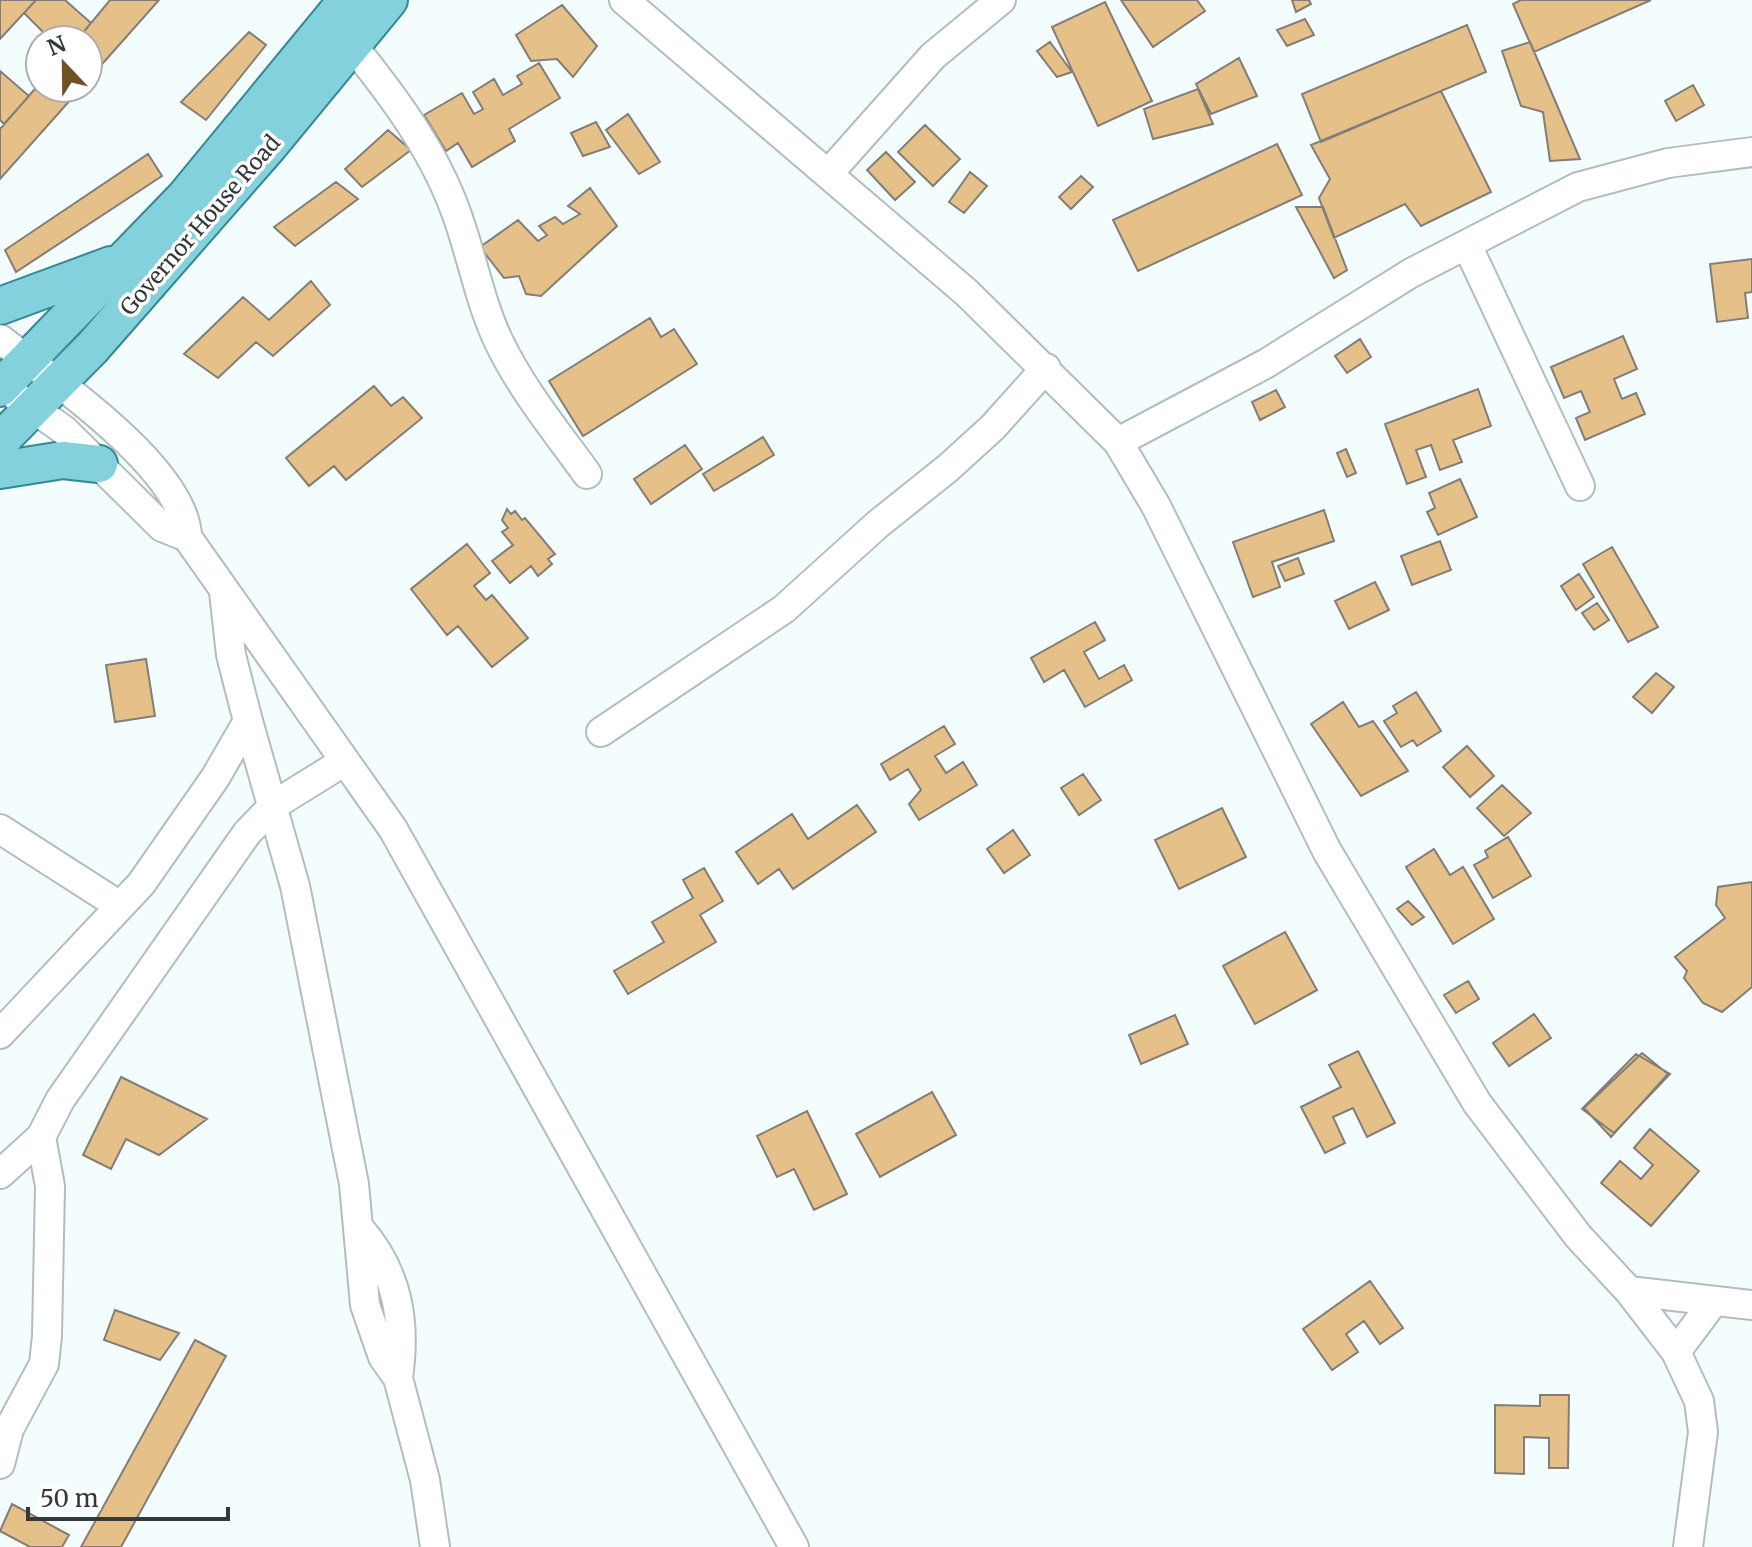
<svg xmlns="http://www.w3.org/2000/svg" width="1752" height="1547" viewBox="0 0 1752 1547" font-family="Merriweather,serif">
<rect width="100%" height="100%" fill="#f4fdfe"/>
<path fill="#e6c089" stroke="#827d76" stroke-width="2" d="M 0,0 L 36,0 L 0,39 Z
M 36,0 L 65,0 L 91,23 L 77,40 L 51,40 L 24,13 Z
M 110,0 L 159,0 L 88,80 L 88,40 L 77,40 Z
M 1121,0 L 1197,0 L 1205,11 L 1153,47 Z
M 1292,0 L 1309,0 L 1311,4 L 1296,12 Z
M 1521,0 L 1651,0 L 1534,52 L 1513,4 Z
M 1105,2 L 1152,101 L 1098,126 L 1052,27 Z
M 562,5 L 597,46 L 573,77 L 557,59 L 531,61 L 516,35 Z
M 1305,19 L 1314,35 L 1287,46 L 1277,30 Z
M 1467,25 L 1486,72 L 1321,142 L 1302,94 Z
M 249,32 L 266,45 L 206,120 L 181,102 Z
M 1050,42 L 1072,72 L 1057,77 L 1037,51 Z
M 1530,42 L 1580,159 L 1550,161 L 1543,112 L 1521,106 L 1502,51 Z
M 1239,58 L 1257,96 L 1211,114 L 1196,84 Z
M 539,63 L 560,98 L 509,129 L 515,141 L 472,167 L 458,143 L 446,151 L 424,115 L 462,93 L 474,114 L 483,109 L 473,92 L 494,79 L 503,95 L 522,84 L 517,76 Z
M 0,71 L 29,96 L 4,124 L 0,120 Z
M 40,83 L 40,88 L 81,88 L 0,179 L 0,129 Z
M 1693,85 L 1704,105 L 1676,121 L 1665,101 Z
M 1198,89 L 1213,124 L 1153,139 L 1144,109 Z
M 1441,91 L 1491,192 L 1421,226 L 1405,204 L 1334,238 L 1319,198 L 1330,179 L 1311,145 Z
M 628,114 L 660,162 L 639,174 L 606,130 Z
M 596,122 L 610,147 L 583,156 L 571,133 Z
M 925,125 L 960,159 L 933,186 L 898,152 Z
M 388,130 L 411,150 L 362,187 L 345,169 Z
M 1277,144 L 1302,195 L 1138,271 L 1113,220 Z
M 886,152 L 915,182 L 895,200 L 867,170 Z
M 148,154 L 162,176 L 16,272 L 5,250 Z
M 970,172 L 987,186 L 964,213 L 949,202 Z
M 1081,176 L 1093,187 L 1071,209 L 1059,197 Z
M 336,182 L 358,199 L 295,246 L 274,227 Z
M 590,188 L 617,226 L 541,296 L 526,294 L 519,276 L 504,278 L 480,247 L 518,220 L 538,241 L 547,235 L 539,226 L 555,217 L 563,224 L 580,214 L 568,206 Z
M 1296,207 L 1323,207 L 1347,270 L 1334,278 Z
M 1752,259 L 1752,292 L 1745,293 L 1748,318 L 1717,322 L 1710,264 Z
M 311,281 L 330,305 L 273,356 L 256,342 L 218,378 L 184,354 L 243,297 L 269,320 Z
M 650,318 L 661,337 L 674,329 L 697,364 L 583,436 L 549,381 Z
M 1623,336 L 1637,369 L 1614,379 L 1622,399 L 1636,393 L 1645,414 L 1585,440 L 1576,418 L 1590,412 L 1581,391 L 1564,398 L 1551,367 Z
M 1360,339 L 1371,357 L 1347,373 L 1335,356 Z
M 374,386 L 391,406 L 403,397 L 422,418 L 346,480 L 334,466 L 309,486 L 286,458 Z
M 1478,389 L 1491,426 L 1453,440 L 1462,462 L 1440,470 L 1431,445 L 1416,450 L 1426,477 L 1407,484 L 1385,424 Z
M 1276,390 L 1285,407 L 1260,420 L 1252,402 Z
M 763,437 L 774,455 L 714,491 L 703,474 Z
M 685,445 L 702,469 L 651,504 L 634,479 Z
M 1346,449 L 1356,473 L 1347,477 L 1337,453 Z
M 1460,479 L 1477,517 L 1438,535 L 1427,512 L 1435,508 L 1429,493 Z
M 507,509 L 511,514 L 515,511 L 522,520 L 525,518 L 555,554 L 548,559 L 552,564 L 538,576 L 531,566 L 510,583 L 492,561 L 513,545 L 502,532 L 508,528 L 502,520 Z
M 1324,510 L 1334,541 L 1272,562 L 1280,587 L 1253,597 L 1233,542 Z
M 1440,541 L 1451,570 L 1412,585 L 1401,556 Z
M 467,544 L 490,573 L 474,586 L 486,600 L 492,595 L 528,638 L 492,667 L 458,626 L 447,635 L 411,589 Z
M 1612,547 L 1658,627 L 1628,642 L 1583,564 Z
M 1298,558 L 1304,574 L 1285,581 L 1278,566 Z
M 1579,574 L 1594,597 L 1576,610 L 1561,586 Z
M 1375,582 L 1389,610 L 1349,629 L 1335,601 Z
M 1597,603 L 1609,620 L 1594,630 L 1582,613 Z
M 1095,622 L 1105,640 L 1084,652 L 1099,679 L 1124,665 L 1132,680 L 1085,707 L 1064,670 L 1044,682 L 1031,658 Z
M 146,659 L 155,716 L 115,722 L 106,665 Z
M 1656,673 L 1674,687 L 1652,713 L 1633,697 Z
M 1416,692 L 1441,731 L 1417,746 L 1413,740 L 1401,747 L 1384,721 L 1397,713 L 1393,706 Z
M 1343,702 L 1359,727 L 1373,721 L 1408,771 L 1361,796 L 1311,724 Z
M 944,726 L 955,744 L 935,756 L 946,773 L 963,762 L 977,785 L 919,820 L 909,804 L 921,790 L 908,769 L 890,780 L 881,764 Z
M 1467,746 L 1494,776 L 1470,797 L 1443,767 Z
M 1083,774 L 1101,800 L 1079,815 L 1061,788 Z
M 1502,785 L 1531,813 L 1504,836 L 1477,808 Z
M 857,805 L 876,832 L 793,889 L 779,869 L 758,884 L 736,852 L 792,814 L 808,839 Z
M 1222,808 L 1246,857 L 1179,889 L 1155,840 Z
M 1013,830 L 1030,855 L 1004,873 L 987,849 Z
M 1508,837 L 1531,876 L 1493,898 L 1474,865 L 1488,857 L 1485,851 Z
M 1434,849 L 1450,875 L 1463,867 L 1494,919 L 1453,944 L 1406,867 Z
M 704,868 L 723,901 L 700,915 L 716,942 L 628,994 L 614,971 L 664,942 L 652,922 L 693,898 L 683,880 Z
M 1752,882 L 1752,987 L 1722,1012 L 1703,1003 L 1684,978 L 1687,971 L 1675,957 L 1725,918 L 1716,905 L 1718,887 Z
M 1408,901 L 1424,917 L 1412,925 L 1397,909 Z
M 1285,932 L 1317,990 L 1255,1024 L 1223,966 Z
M 1468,981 L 1479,999 L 1456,1013 L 1444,995 Z
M 1534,1014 L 1551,1038 L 1509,1066 L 1493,1043 Z
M 1175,1015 L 1188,1044 L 1141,1064 L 1129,1035 Z
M 1358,1051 L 1395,1123 L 1367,1137 L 1353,1108 L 1333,1117 L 1345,1143 L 1325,1153 L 1301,1107 L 1341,1087 L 1329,1065 Z
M 1642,1053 L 1668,1074 L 1611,1137 L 1584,1108 Z
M 1636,1054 L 1670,1074 L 1614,1133 L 1582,1109 Z
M 121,1077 L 207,1119 L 159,1155 L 126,1139 L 111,1169 L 83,1155 Z
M 932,1092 L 956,1135 L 880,1177 L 856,1134 Z
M 807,1111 L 847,1194 L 814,1210 L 794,1169 L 777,1177 L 757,1136 Z
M 1650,1129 L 1699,1171 L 1651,1226 L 1601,1183 L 1620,1161 L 1641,1179 L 1653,1165 L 1634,1148 Z
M 1370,1281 L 1403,1328 L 1380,1344 L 1364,1321 L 1346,1334 L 1358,1352 L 1332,1370 L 1303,1329 Z
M 115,1310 L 179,1333 L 160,1360 L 104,1340 Z
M 195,1340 L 226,1356 L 121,1547 L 81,1547 Z
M 1540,1395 L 1569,1395 L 1568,1468 L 1549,1468 L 1549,1438 L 1524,1437 L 1524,1474 L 1495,1473 L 1495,1405 L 1540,1406 Z
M 12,1504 L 69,1535 L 62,1547 L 30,1547 L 0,1531 Z"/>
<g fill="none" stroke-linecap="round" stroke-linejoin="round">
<g stroke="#b3bdbf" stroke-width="32">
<path id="minor" d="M 624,0 L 967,293 L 1118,442 L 1267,363 L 1411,273 L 1578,187 L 1668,163 L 1752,152
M 352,45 C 394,97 435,152 457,215 C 472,256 480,303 499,342 C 522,390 556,431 587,474
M 828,174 L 933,56 L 1001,0
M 1467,245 L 1580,486
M 0,339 C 51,378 186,469 187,537 L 393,829 L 794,1547
M 17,397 L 64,430 L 162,527 L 187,537
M 1118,442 L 1156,506 L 1327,851 L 1477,1103 L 1578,1236 L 1629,1291 L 1676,1352 L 1699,1401 L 1703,1432 L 1688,1547
M 248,721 L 295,886 L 354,1184 L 365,1305 L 383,1357 L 398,1378 L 425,1480 L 435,1547
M 601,732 L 784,609 L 878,524 L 948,468 L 993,427 L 1046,368
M 0,829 L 120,906
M 0,1034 L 141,884 L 215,778 L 248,721 L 231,655 L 224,592
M 0,1174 L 41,1137 L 60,1100 L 247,833 L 274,805 L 345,761
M 360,1229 C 398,1273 406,1321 398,1378
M 1629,1291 L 1752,1305
M 1676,1352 L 1714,1301
M 0,1464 L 9,1429 L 44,1364 L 47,1336 L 50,1186 L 41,1137"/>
</g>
<g stroke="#328894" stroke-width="40">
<path id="major" d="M 0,306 L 111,265
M 0,388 L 185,197 L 347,0
M 0,441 L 92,348 L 268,147 L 389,0
M 0,470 L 63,460 L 99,464"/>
</g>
<use href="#minor" stroke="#fff" stroke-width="28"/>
<use href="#major" stroke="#83d1dc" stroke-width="36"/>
</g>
<g text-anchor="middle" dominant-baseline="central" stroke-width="7" stroke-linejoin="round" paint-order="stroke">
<g font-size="22" fill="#333838" stroke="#fff">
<text transform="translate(200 225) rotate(-49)">Governor House Road</text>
</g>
</g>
<g transform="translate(64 64) rotate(338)"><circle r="38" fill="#ffffff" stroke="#adafaf" stroke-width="2"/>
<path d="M0-6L14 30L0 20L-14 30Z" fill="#6f5226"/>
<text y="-12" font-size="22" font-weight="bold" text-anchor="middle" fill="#333838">N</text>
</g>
<path d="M28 1507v12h200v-12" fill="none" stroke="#333838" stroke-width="4"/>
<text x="40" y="1507" font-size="24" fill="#333838" stroke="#ffffff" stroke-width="6" paint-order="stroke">50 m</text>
</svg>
